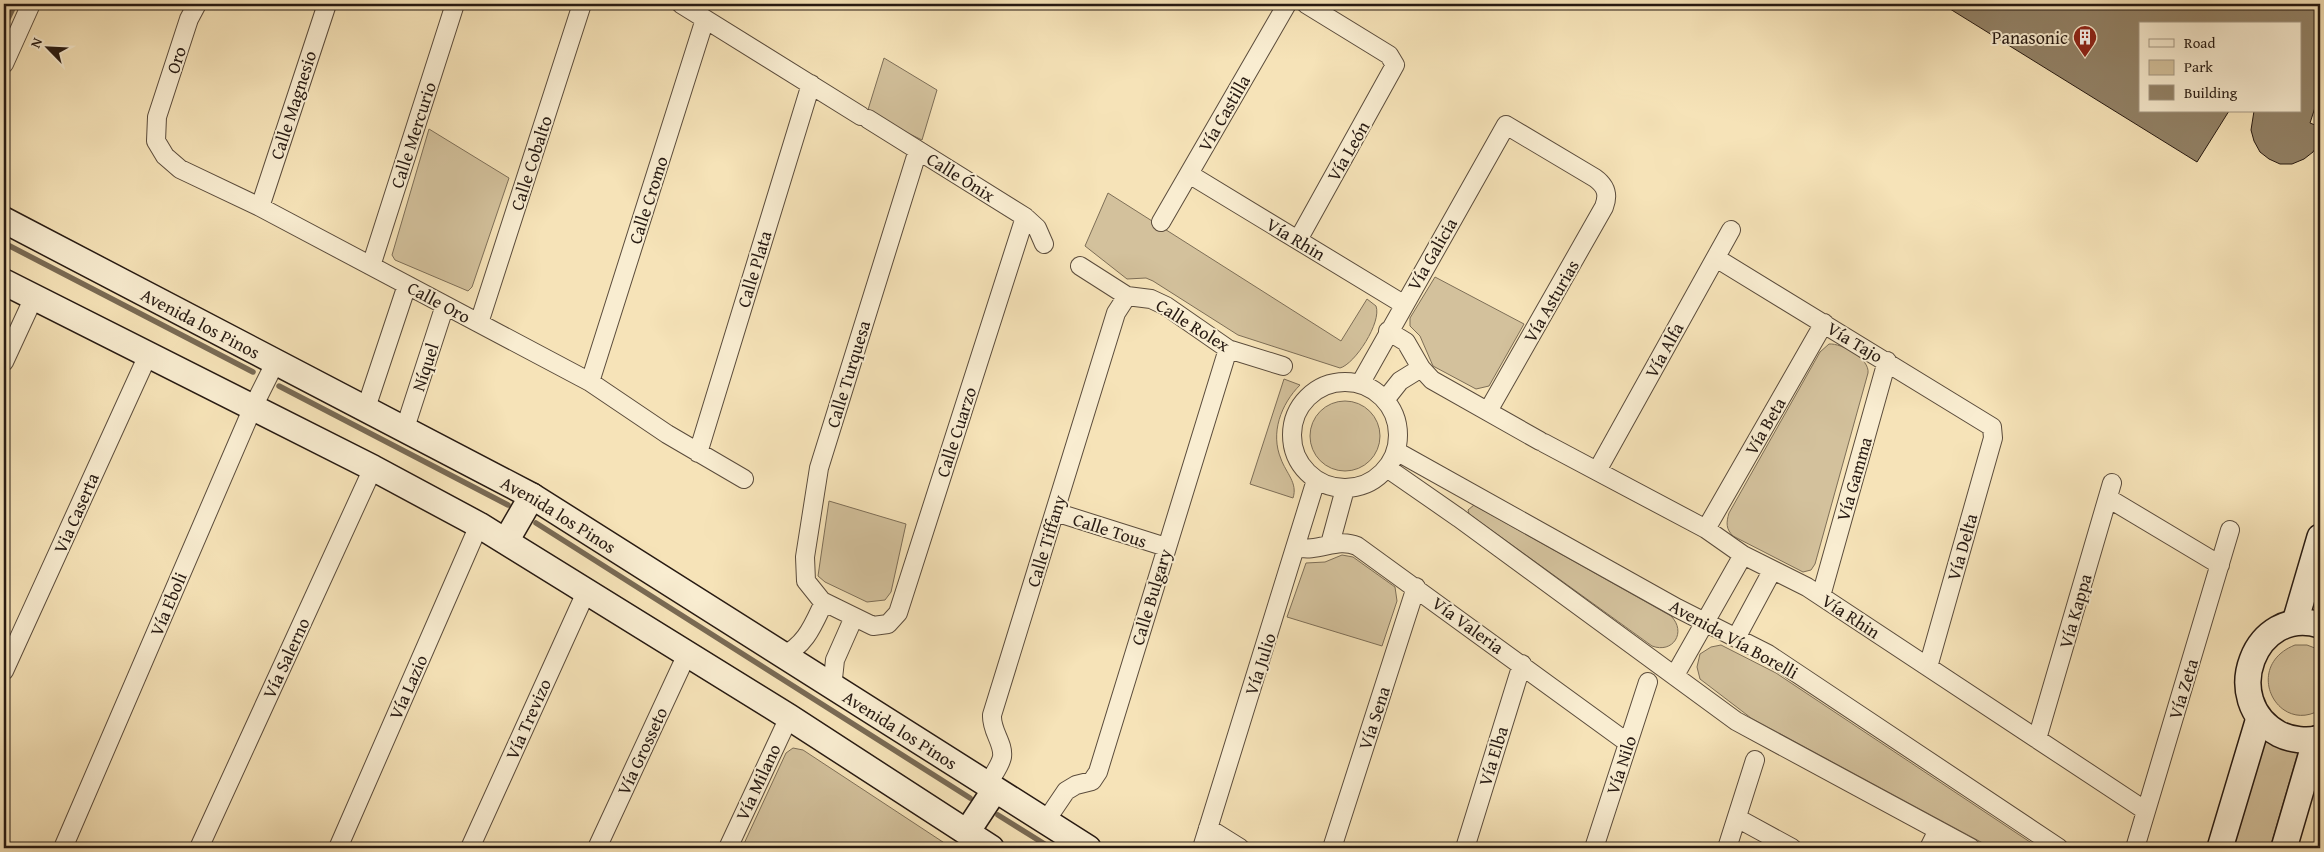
<svg xmlns="http://www.w3.org/2000/svg" width="2324" height="852" viewBox="0 0 2324 852" font-family="'Gentium Book Plus',serif">
<rect width="100%" height="100%" fill="#f6e3b8"/>
<filter id="stains"><feTurbulence type="fractalNoise" baseFrequency=".004" numOctaves="4"/><feColorMatrix values="0 0 0 0 .2 0 0 0 0 .09 0 0 0 0 .02 0 0 0 .5 -.17"/></filter>
<radialGradient id="worn" r=".72"><stop offset=".6" stop-color="#630" stop-opacity="0"/><stop offset="1" stop-color="#630" stop-opacity=".3"/></radialGradient>
<path fill="#d3c19c" stroke="#7d6e57" d="M 884,58 L 937,90 L 922,140 L 867,113 Z
M 429,129 L 509,178 L 472,287 L 468,291 L 395,260 L 392,255 Z
M 1108,193 L 1341,341 L 1367,299 L 1376,306 C 1382,322 1355,364 1340,368 L 1238,335 L 1153,281 L 1146,278 L 1127,279 L 1085,246 Z
M 1435,277 L 1524,324 L 1489,386 L 1476,389 L 1433,366 L 1420,336 L 1410,326 L 1410,318 Z
M 1829,344 C 1842,343 1870,359 1868,373 L 1815,564 L 1811,570 L 1803,572 L 1733,536 C 1726,529 1726,523 1729,513 L 1820,352 Z
M 1284,379 L 1300,385 C 1281,404 1270,433 1281,459 C 1286,473 1298,483 1293,498 L 1250,484 Z
M1310 436a35 35 0 1 1 70 0a35 35 0 1 1-70 0Z
M 829,501 L 906,524 L 891,592 L 885,600 L 867,602 L 825,582 L 818,576 Z
M 1474,505 L 1671,616 C 1687,632 1673,654 1652,646 L 1469,514 L 1468,510 Z
M 1342,555 L 1353,557 L 1395,587 L 1397,601 L 1382,646 L 1287,617 L 1306,563 L 1325,562 Z
M 1721,645 L 1776,673 L 2039,848 L 1992,848 L 1751,718 L 1700,679 L 1697,667 L 1700,654 L 1711,647 Z
M 2295,645 L 2307,645 L 2320,650 L 2320,710 C 2277,735 2242,666 2295,645 Z
M 2268,740 L 2298,752 L 2270,848 L 2233,848 L 2264,744 Z
M 793,748 L 803,750 L 952,848 L 742,848 L 786,753 Z"/>
<g fill="none" stroke-linecap="round" stroke-linejoin="round">
<path stroke="#796a54" stroke-width="5.5" d="M 4,27 L 15,4
M 4,243 L 253,372
M 279,386 L 508,505
M 536,523 L 970,798
M 998,815 L 1051,848"/>
</g>
<path fill="#938368" stroke="#271a12" d="M 1942,4 L 2320,4 L 2320,92 L 2310,123 L 2320,127 L 2320,141 L 2313,152 L 2304,159 L 2292,164 L 2280,164 L 2269,159 L 2260,152 L 2254,141 L 2251,130 L 2254,111 L 2300,111 L 2300,24 L 2140,24 L 2140,111 L 2229,111 L 2197,162 Z"/>
<g fill="none" stroke-linecap="round" stroke-linejoin="round">
<g stroke="#5b4c3c" stroke-width="20">
<path id="street" d="M 197,4 L 189,19 L 157,117 L 156,141 L 165,156 L 180,169 L 260,207 L 590,382 L 667,434 L 744,479
M 681,4 L 861,116
M 4,64 L 31,4
M 868,119 L 1025,217 L 1037,228 L 1044,244
M 918,150 L 819,468 L 805,557 L 806,581 L 822,601 L 873,626 L 888,624 L 898,613 L 1025,217
M 1189,174 L 1403,304
M 260,207 L 327,4
M 1161,222 L 1287,4
M 1298,240 L 1395,65 L 1389,55 L 1306,4
M 1716,258 L 1992,427 L 1993,438 L 1928,667
M 371,266 L 455,4
M 1080,266 L 1127,296 L 1151,299 L 1166,306 L 1228,349 L 1283,366
M 479,323 L 582,4
M 1388,331 L 1406,342 L 1421,368 L 1432,380 L 1540,441
M 4,362 L 34,297
M 590,382 L 705,19
M1292 435a53 53 0 1 1 106 0a53 53 0 1 1-106 0Z
M 1360,384 L 1506,125 L 1595,178 C 1606,186 1609,194 1604,207 L 1488,411
M 1385,400 L 1400,381 L 1421,368
M 366,408 L 407,285
M 405,428 L 445,305
M 1544,443 L 1706,529 L 1743,555 L 1807,587 L 2146,811
M 1396,451 L 1677,608 L 1768,654 L 2059,848
M 698,453 L 811,84
M 1387,468 L 1459,518 L 1736,721 L 1971,848
M 1597,471 L 1731,230
M 2108,498 L 2220,565
M 1055,512 L 1166,547
M 1706,529 L 1824,323
M 1330,544 L 1345,489
M 1296,547 C 1319,553 1336,537 1357,546 L 1628,743
M 1821,596 L 1887,361
M 1736,638 L 1772,571
M 782,656 C 806,645 813,625 824,602
M 4,671 L 148,355
M 1675,675 L 1743,555
M 832,688 L 835,660 L 854,617
M 2037,739 L 2112,483
M 987,786 C 991,777 1000,767 1002,757 C 1004,743 991,731 992,715 L 1116,313 L 1127,296
M 1737,818 L 1792,848
M 1045,822 L 1066,791 L 1076,785 L 1092,781 L 1098,772 L 1228,349
M 1208,828 L 1240,848
M 63,848 L 253,407 L 276,361
M 199,848 L 373,468
M 338,848 L 479,525
M 470,848 L 587,590
M 597,848 L 687,654
M 728,848 L 789,717
M 1202,848 L 1316,480
M 1332,848 L 1416,587
M 1465,848 L 1522,664
M 1594,848 L 1648,682
M 1727,848 L 1755,760
M 1929,848 L 1938,830
M 2135,848 L 2230,530"/>
</g>
<g stroke="#271a12" stroke-width="28">
<g id="secondary">
<path id="s1" d="M 4,220 L 532,496 L 1088,848"/>
<path d="M 4,282 L 373,468 L 479,525 L 789,717 L 991,848"/>
<path d="M 506,541 L 532,496"/>
<path d="M 2295,622 L 2320,537"/>
<path d="M 2320,625 C 2255,605 2218,701 2279,734 C 2291,740 2308,742 2320,738"/>
<path d="M 967,832 L 994,791"/>
<path d="M 2220,848 L 2259,718"/>
<path d="M 2284,848 L 2316,739"/>
</g>
</g>
<use href="#street" stroke="#f9edd1" stroke-width="18"/>
<use href="#secondary" stroke="#f9edd1" stroke-width="25"/>
</g>
<defs>
<g id="building-pin" transform="scale(1.25)"><path d="M0 17L-7.5 6A9.5 9.5 0 1 1 7.5 6Z" fill="#8f2418" stroke="#f9edd1"/><path d="M-4-6H4V6H1V3H-1V6H-4ZM-2.5-4.3h1.7v1.8h-1.7ZM.8-4.3h1.7v1.8H.8ZM-2.5-1h1.7V.8h-1.7ZM.8-1h1.7V.8H.8Z" fill="#fff"/></g>
</defs>
<g fill-rule="evenodd">
<use href="#building-pin" x="2085" y="37"/>
</g>
<g text-anchor="middle" dominant-baseline="central" stroke-width="4" stroke-linejoin="round" paint-order="stroke">
<g font-size="18" fill="#271a12" stroke="#f9edd1" text-anchor="end">
<text x="2068" y="37">Panasonic</text>
</g>
<g font-size="18" fill="#271a12" stroke="#f9edd1">
<text transform="translate(176 60) rotate(-72)">Oro</text>
<text transform="translate(293 105) rotate(-72)">Calle Magnesio</text>
<text transform="translate(1224 113) rotate(-60)">Vía Castilla</text>
<text transform="translate(413 135) rotate(-72)">Calle Mercurio</text>
<text transform="translate(1348 151) rotate(-60)">Vía León</text>
<text transform="translate(531 163) rotate(-72)">Calle Cobalto</text>
<text transform="translate(961 177) rotate(32)">Calle Ónix</text>
<text transform="translate(648 200) rotate(-72)">Calle Cromo</text>
<text transform="translate(1296 239) rotate(31)">Vía Rhin</text>
<text transform="translate(1432 254) rotate(-60)">Vía Galicia</text>
<text transform="translate(754 269) rotate(-73)">Calle Plata</text>
<text transform="translate(1551 301) rotate(-60)">Vía Asturias</text>
<text transform="translate(439 302) rotate(28)">Calle Oro</text>
<text stroke="none"><textPath href="#s1" startOffset="222">Avenida los Pinos</textPath></text>
<text transform="translate(1193 325) rotate(32)">Calle Rolex</text>
<text transform="translate(1855 342) rotate(31)">Vía Tajo</text>
<text transform="translate(1664 350) rotate(-61)">Vía Alfa</text>
<text transform="translate(425 367) rotate(-72)">Níquel</text>
<text transform="translate(848 374) rotate(-73)">Calle Turquesa</text>
<text transform="translate(1765 426) rotate(-60)">Vía Beta</text>
<text transform="translate(956 432) rotate(-72)">Calle Cuarzo</text>
<text transform="translate(1854 479) rotate(-74)">Vía Gamma</text>
<text transform="translate(76 513) rotate(-66)">Via Caserta</text>
<text stroke="none"><textPath href="#s1" startOffset="628">Avenida los Pinos</textPath></text>
<text transform="translate(1110 530) rotate(18)">Calle Tous</text>
<text transform="translate(1046 541) rotate(-73)">Calle Tiffany</text>
<text transform="translate(1962 547) rotate(-74)">Vía Delta</text>
<text transform="translate(1151 597) rotate(-73)">Calle Bulgary</text>
<text transform="translate(168 604) rotate(-67)">Vía Eboli</text>
<text transform="translate(2075 611) rotate(-74)">Vía Kappa</text>
<text transform="translate(1851 616) rotate(33)">Vía Rhin</text>
<text transform="translate(1468 625) rotate(36)">Vía Valeria</text>
<text transform="translate(1734 639) rotate(29)">Avenida Vía Borelli</text>
<text transform="translate(286 658) rotate(-65)">Vía Salerno</text>
<text transform="translate(1260 664) rotate(-72)">Vía Julio</text>
<text transform="translate(408 687) rotate(-66)">Vía Lazio</text>
<text transform="translate(2183 689) rotate(-73)">Vía Zeta</text>
<text transform="translate(1374 718) rotate(-72)">Vía Sena</text>
<text transform="translate(528 719) rotate(-66)">Vía Trevizo</text>
<text stroke="none"><textPath href="#s1" startOffset="1032">Avenida los Pinos</textPath></text>
<text transform="translate(642 751) rotate(-65)">Vía Grosseto</text>
<text transform="translate(1493 756) rotate(-73)">Vía Elba</text>
<text transform="translate(1621 765) rotate(-72)">Vía Nilo</text>
<text transform="translate(758 782) rotate(-65)">Vía Milano</text>
</g>
</g>
<rect width="2324" height="852" fill="none" stroke="#f6e3b8" stroke-width="20"/>
<rect x="5" y="5" width="2314" height="842" fill="none" stroke="#271a12" stroke-width="2.5"/>
<rect x="10" y="10" width="2304" height="832" fill="none" stroke="#271a12"/>
<rect x="2139" y="22" width="162" height="90" fill="#f9edd1" stroke="#a59985"/>
<rect x="2149" y="39" width="25" height="8" fill="#f9edd1" stroke="#a59985"/>
<text x="2184" y="48" font-size="15" fill="#271a12">Road</text>
<rect x="2149" y="60" width="25" height="15" fill="#d3c19c" stroke="#a59985"/>
<text x="2184" y="72" font-size="15" fill="#271a12">Park</text>
<rect x="2149" y="85" width="25" height="15" fill="#938368" stroke="#a59985"/>
<text x="2184" y="98" font-size="15" fill="#271a12">Building</text>
<g transform="translate(48 48) rotate(294)" stroke="#f9edd1" stroke-width="4" paint-order="stroke">
<path d="M0-4L9 19L0 12L-9 19Z" fill="#271a12"/>
<text y="-8" font-size="14" font-weight="bold" text-anchor="middle" fill="#271a12">N</text>
</g>
<rect width="100%" height="100%" filter="url(#stains)"/>
<rect width="100%" height="100%" fill="url(#worn)"/>
</svg>
